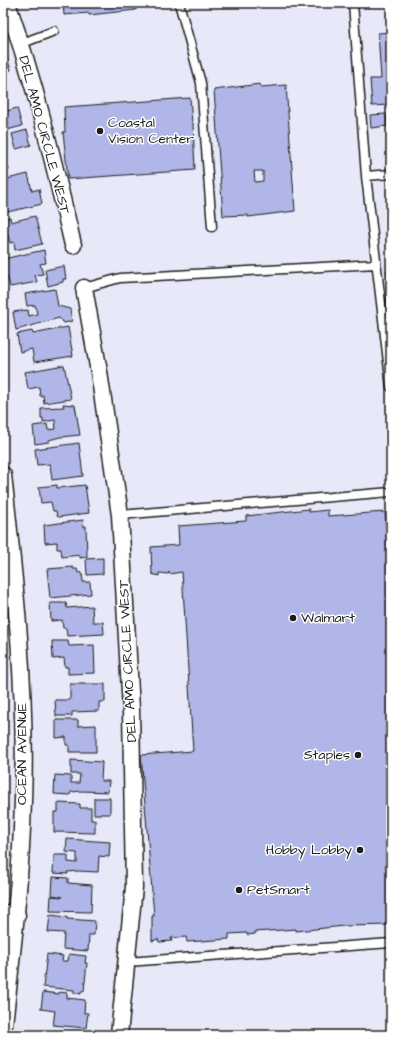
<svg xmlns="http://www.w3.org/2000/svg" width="394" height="1038" viewBox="0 0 394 1038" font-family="'Architects Daughter',sans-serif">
<rect width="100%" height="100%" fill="#e7e9f8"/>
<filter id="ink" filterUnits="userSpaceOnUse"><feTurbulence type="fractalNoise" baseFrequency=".025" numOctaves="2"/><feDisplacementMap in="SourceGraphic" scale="8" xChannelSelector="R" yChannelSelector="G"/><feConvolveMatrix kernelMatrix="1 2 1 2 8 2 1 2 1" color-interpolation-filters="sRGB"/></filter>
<g filter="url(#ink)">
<path fill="#b0b6e7" stroke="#1c1c1c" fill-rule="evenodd" d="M 63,3 L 136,3 L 136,10 L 89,15 L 89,13 L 64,15 Z
M 391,32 L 391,137 L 390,137 L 388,105 L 372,106 L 370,79 L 381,79 L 378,33 Z
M 6,55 L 11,70 L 3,73 L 3,56 Z
M 260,84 L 261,87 L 286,85 L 295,211 L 248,217 L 248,215 L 223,216 L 214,90 ZM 254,171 L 263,171 L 263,181 L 255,182 Z
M 190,98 L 192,123 L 193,123 L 195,170 L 68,179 L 63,132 L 65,132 L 64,107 Z
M 3,103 L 5,103 L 7,111 L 17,108 L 22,126 L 3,131 Z
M 386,114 L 387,126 L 371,128 L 370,115 Z
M 27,130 L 31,145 L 16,149 L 12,134 Z
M 3,159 L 6,159 L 9,170 L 3,172 Z
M 28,174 L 32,191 L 39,189 L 42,204 L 3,213 L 3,180 Z
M 35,216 L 42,244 L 15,250 L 14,242 L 10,243 L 8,235 L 3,236 L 3,219 L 10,217 L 11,222 Z
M 44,250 L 46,263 L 40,264 L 43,274 L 35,275 L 37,282 L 10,287 L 8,278 L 5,278 L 3,259 Z
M 64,266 L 66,279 L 63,279 L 63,282 L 48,286 L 45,270 Z
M 387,270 L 391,270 L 391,336 L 389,337 L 386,298 L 389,298 Z
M 55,289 L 58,306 L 70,309 L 72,321 L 64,323 L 59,318 L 16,330 L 13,312 L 28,310 L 29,316 L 37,314 L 35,305 L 27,306 L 25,294 Z
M 68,327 L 73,356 L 34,362 L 32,349 L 20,352 L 17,334 L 32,331 L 33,334 Z
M 64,365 L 71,399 L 44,403 L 43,395 L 40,396 L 39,387 L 28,389 L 25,372 Z
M 63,404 L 75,405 L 80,435 L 60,437 L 49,440 L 49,442 L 35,444 L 33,426 L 47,424 L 48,430 L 56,429 L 55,420 L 43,422 L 43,418 L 41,418 L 41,408 L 64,407 Z
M 79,443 L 83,476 L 52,480 L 50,464 L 37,465 L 35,449 Z
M 57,485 L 57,488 L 85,485 L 89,513 L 59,517 L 57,516 L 56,511 L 53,511 L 51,502 L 41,503 L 39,487 Z
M 309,509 L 309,512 L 328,510 L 328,516 L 385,512 L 389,563 L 391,563 L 391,925 L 344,926 L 296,931 L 296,929 L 255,932 L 255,934 L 247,935 L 247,933 L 229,934 L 229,939 L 187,942 L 186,937 L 171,938 L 172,941 L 159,942 L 158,939 L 152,941 L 152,916 L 154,916 L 141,755 L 193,751 L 182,572 L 169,574 L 169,572 L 168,574 L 161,573 L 159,573 L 159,576 L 152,574 L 151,547 L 179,545 L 178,526 L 246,521 L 246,516 Z
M 83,520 L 84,527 L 86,526 L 87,557 L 80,558 L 80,555 L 62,557 L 61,549 L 57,549 L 57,542 L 45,543 L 44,525 Z
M 103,558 L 103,574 L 87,575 L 86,559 Z
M 73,567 L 73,569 L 77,569 L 78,573 L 82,572 L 83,582 L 90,582 L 91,594 L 50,598 L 47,569 Z
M 50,603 L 66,603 L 67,608 L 92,606 L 93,622 L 103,622 L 104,634 L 67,636 L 66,628 L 63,628 L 62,620 L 51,621 Z
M 52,641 L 68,641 L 69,646 L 94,645 L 95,673 L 68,674 L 68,667 L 65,667 L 64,658 L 53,659 Z
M 70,684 L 105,684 L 105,702 L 99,702 L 99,711 L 72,712 L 72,716 L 56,716 L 55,700 L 70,700 Z
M 56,720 L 78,720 L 78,726 L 96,725 L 96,752 L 69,752 L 69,745 L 66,745 L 66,737 L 56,738 Z
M 71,760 L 102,762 L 101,781 L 109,781 L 108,792 L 82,791 L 71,792 L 70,795 L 54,794 L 55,775 L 71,776 L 71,783 L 79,783 L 80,774 L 71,774 Z
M 94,798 L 110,798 L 110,814 L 94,814 Z
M 58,803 L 80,804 L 80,808 L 91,808 L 91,820 L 95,820 L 95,833 L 54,832 L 54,812 L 58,812 Z
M 67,839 L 110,842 L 109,857 L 99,856 L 98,872 L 79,871 L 67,872 L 68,874 L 53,873 L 54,855 L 68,855 L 68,862 L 77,863 L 77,853 L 66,852 Z
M 53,877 L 68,878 L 68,883 L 92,885 L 91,912 L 50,911 L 51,896 L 63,897 L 52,895 Z
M 50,915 L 67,917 L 67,919 L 95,921 L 94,935 L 89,935 L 88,951 L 63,949 L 64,933 L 48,932 Z
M 47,954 L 63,956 L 62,961 L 68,961 L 69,954 L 86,956 L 85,963 L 87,963 L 84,991 L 81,991 L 81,994 L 74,993 L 74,990 L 43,987 Z
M 43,992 L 59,994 L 59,992 L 67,993 L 67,998 L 85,1000 L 84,1013 L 88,1013 L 86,1028 L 53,1025 L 55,1011 L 41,1009 Z
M 39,1031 L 55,1032 L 54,1035 L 39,1035 Z"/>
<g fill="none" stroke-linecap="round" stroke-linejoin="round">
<g stroke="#1c1c1c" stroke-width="11">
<path id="service" d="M 179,3 L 201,83 L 212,227
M 353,3 L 366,176 L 391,387
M 20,44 L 54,31
M 366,176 L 391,174
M 84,288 L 120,278 L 376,264
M 120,515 L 391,492
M 127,962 L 391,943"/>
</g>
<g stroke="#1c1c1c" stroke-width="19">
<path id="minor" d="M 7,3 C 35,82 54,164 73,245
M 84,288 L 99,372 L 120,515 L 131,709 L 134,887 L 119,1035
M 3,475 C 15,583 27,692 23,801 C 21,879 12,956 3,1033
M 3,913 L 17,915"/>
</g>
<use href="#service" stroke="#fff" stroke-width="8"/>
<use href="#minor" stroke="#fff" stroke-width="16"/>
</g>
</g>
<g fill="#1c1c1c" stroke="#fff" stroke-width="1.5">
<circle cx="100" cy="131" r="4"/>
<circle cx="293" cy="618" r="4"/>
<circle cx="358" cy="755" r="4"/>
<circle cx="360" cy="850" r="4"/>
<circle cx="239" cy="890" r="4"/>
</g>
<g text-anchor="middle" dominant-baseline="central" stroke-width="3" stroke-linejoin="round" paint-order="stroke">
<g font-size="14" fill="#1c1c1c" stroke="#fff" text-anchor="start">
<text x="108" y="123">Coastal<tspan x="108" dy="16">Vision Center</tspan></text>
<text x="301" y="618">Walmart</text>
<text x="350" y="755" text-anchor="end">Staples</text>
<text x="352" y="850" text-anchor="end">Hobby Lobby</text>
<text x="247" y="890">PetSmart</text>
</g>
<g font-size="14" fill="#1c1c1c" stroke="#fff">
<text transform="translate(44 135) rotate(75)">DEL AMO CIRCLE WEST</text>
<text transform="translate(128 661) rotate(-93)">DEL AMO CIRCLE WEST</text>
<text transform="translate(22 754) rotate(-90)">OCEAN AVENUE</text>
</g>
</g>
<rect width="394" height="1038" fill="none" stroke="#fff" stroke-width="16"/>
<rect x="8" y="8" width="378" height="1022" fill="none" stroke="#1c1c1c" stroke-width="1.5" filter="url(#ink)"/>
</svg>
